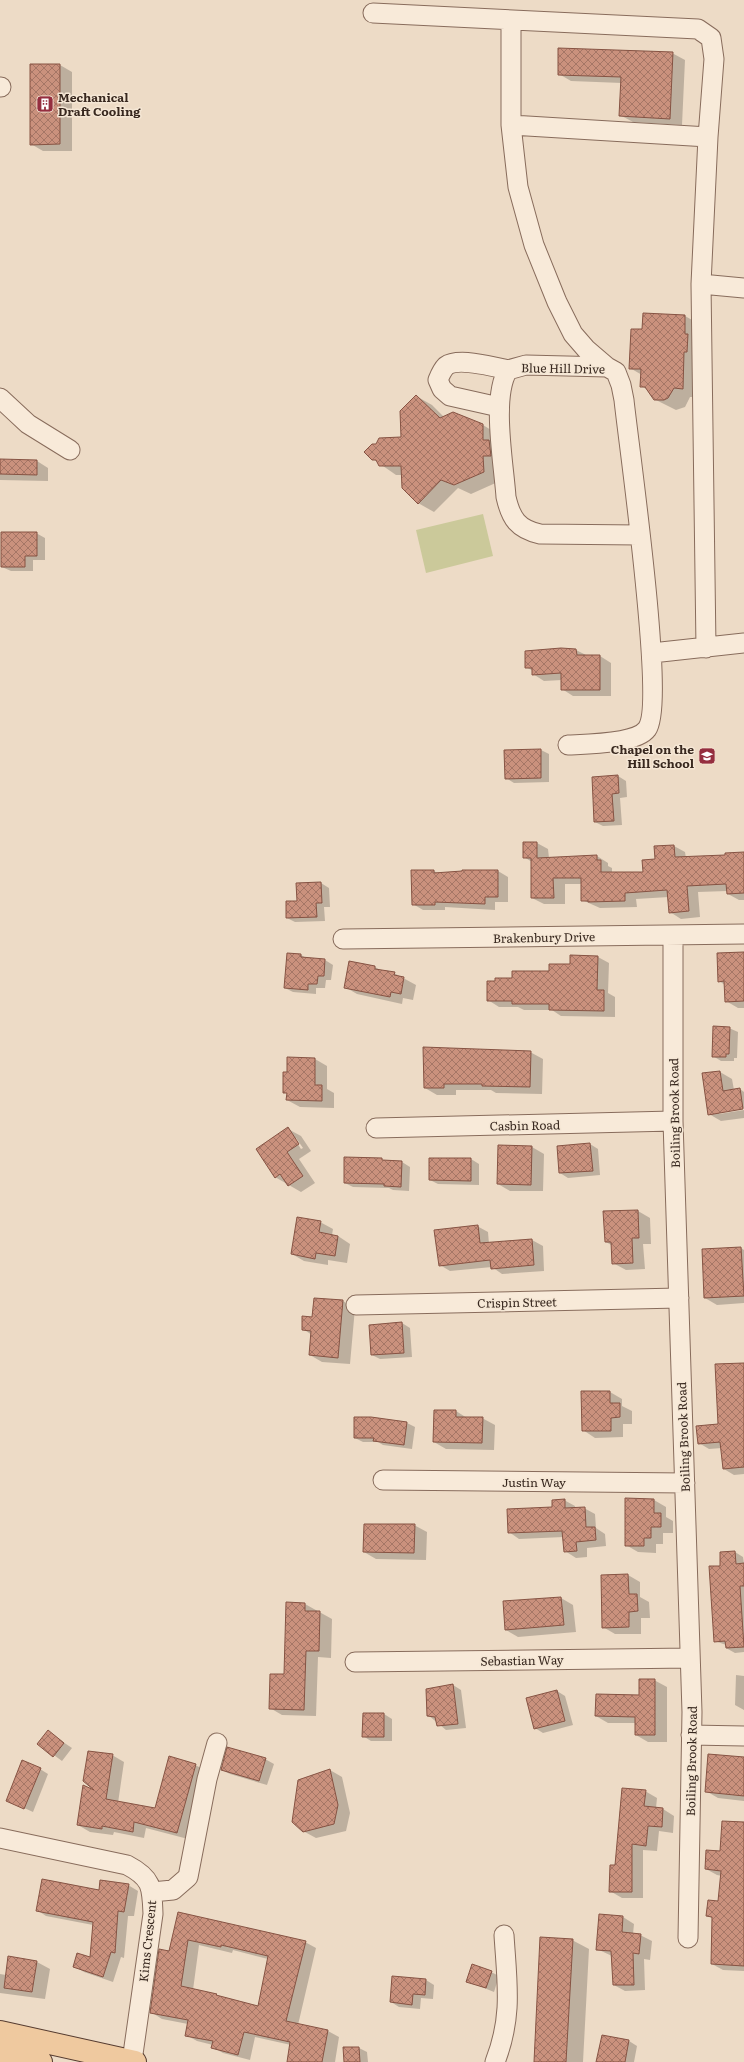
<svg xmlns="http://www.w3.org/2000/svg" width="744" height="2062" viewBox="0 0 744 2062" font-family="Literata,serif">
<defs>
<pattern id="building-cross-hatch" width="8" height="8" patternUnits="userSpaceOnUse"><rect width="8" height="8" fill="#ca917d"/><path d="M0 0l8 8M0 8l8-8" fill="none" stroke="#a57666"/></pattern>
</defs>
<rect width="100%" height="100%" fill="#eddbc6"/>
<path fill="#cbc99a" d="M 483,514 L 493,556 L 426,573 L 416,530 Z"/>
<path fill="#0003" fill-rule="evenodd" d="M 672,53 L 685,60 L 682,125 L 633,122 L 620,115 L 622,83 L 571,81 L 559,74 Z
M 60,65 L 72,72 L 72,151 L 43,151 L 31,144 Z
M 644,314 L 685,316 L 701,325 L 699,397 L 690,397 L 685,407 L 676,410 L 654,399 L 648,390 L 641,386 L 642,375 L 630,368 L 643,330 Z
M 416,396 L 432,405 L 444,417 L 483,425 L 499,435 L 500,481 L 471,494 L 458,488 L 434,512 L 418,503 L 403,475 L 396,475 L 373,459 L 402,438 Z
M 0,460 L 37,461 L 48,468 L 48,481 L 0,480 Z
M 36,533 L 45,538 L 45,560 L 33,560 L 33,571 L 11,571 L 2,567 Z
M 576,650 L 588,656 L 600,656 L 611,663 L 611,696 L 573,696 L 562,689 L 562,680 L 544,681 L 533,674 L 533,671 L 526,667 L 526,652 Z
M 541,750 L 549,754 L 549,782 L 514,783 L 506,778 Z
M 618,776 L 626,781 L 627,797 L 620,798 L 622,825 L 603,826 L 595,822 Z
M 537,843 L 548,849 L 549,858 L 597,856 L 608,863 L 608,866 L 612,868 L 612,873 L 644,873 L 674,846 L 685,852 L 686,858 L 726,856 L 744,853 L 744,900 L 739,900 L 728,894 L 727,891 L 698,892 L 700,917 L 681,919 L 670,912 L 669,897 L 636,899 L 637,907 L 600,908 L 582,900 L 582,884 L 565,884 L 565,904 L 544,904 L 532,898 L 532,862 L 524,857 Z
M 434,871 L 439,874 L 498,871 L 508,877 L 508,902 L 495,902 L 495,910 L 445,907 L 445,910 L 423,910 L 413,904 Z
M 321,883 L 329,888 L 330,907 L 324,907 L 325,921 L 295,922 L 287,918 L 298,902 Z
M 744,953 L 744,1008 L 738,1008 L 726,1001 L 725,985 L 719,981 Z
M 288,954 L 301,955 L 308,959 L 325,960 L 333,965 L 331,980 L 326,980 L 325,988 L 316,988 L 316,994 L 293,992 L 285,988 Z
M 598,957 L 609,963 L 608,993 L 615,997 L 615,1017 L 561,1016 L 552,1010 L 524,1010 L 518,1007 L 499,1007 L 488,1000 L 513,979 L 550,972 Z
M 375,967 L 382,971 L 394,973 L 416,985 L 413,1000 L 403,998 L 402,1004 L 357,994 L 345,987 Z
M 729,1028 L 738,1032 L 737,1058 L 734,1058 L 734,1061 L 721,1061 L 713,1056 Z
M 424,1048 L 530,1052 L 543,1059 L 542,1094 L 496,1093 L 491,1090 L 456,1090 L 456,1095 L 437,1095 L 425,1088 Z
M 315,1059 L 327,1066 L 327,1089 L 334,1093 L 334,1108 L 300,1107 L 287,1100 L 288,1094 L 284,1092 L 288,1073 Z
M 720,1072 L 732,1079 L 734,1090 L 740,1089 L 744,1092 L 744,1108 L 719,1112 L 719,1114 L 744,1110 L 744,1118 L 721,1121 L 709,1114 Z
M 288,1129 L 301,1136 L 311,1151 L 299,1159 L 315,1183 L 301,1192 L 275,1177 ZM 294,1138 L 296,1138 L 303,1148 L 301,1149 Z
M 590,1144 L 598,1149 L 600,1175 L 568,1178 L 560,1173 Z
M 532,1147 L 544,1154 L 543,1191 L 510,1191 L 498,1184 Z
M 345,1159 L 402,1162 L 410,1167 L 409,1191 L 393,1190 L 389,1188 L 353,1187 L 345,1183 Z
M 471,1159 L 479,1164 L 479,1185 L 438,1184 L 430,1180 Z
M 638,1211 L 650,1218 L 651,1244 L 643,1244 L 645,1269 L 626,1270 L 613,1263 L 613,1246 L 606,1242 Z
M 320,1222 L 333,1229 L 332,1235 L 338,1236 L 350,1244 L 347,1263 L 328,1260 L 328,1265 L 304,1261 L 292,1254 Z
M 477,1226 L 488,1232 L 489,1244 L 532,1240 L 543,1246 L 544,1271 L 502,1274 L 492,1267 L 450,1271 L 440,1265 Z
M 741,1248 L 744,1250 L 744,1303 L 717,1305 L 705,1298 L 703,1250 Z
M 343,1301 L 355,1308 L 350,1364 L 322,1362 L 310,1355 L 312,1335 L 303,1329 L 313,1318 Z
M 402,1323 L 410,1328 L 412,1357 L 380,1359 L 372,1355 Z
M 744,1364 L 744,1474 L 734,1475 L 724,1469 L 722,1448 L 709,1449 L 699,1443 L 719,1425 Z
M 582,1392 L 610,1392 L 622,1399 L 622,1406 L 632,1411 L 632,1424 L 623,1424 L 623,1437 L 595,1438 L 583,1430 Z
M 456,1411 L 467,1418 L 482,1418 L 495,1425 L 494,1450 L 446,1449 L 434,1442 Z
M 371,1418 L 407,1423 L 415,1427 L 412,1449 L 383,1445 L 378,1442 L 363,1442 L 355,1438 Z
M 564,1500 L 575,1506 L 575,1508 L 584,1508 L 595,1514 L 596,1528 L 605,1534 L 606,1546 L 587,1548 L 587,1557 L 576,1558 L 565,1551 L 564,1537 L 519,1539 L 509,1532 Z
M 654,1500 L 666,1507 L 666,1517 L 673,1521 L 673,1533 L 663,1533 L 663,1544 L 656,1544 L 656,1553 L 638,1552 L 626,1545 Z
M 414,1525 L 427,1532 L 426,1560 L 376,1559 L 364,1552 Z
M 735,1552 L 743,1557 L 744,1564 L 744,1652 L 735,1653 L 726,1648 L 726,1645 L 715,1641 L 721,1567 Z
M 628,1575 L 640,1582 L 640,1597 L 649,1602 L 650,1618 L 641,1618 L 641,1634 L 615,1634 L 603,1627 Z
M 561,1598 L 573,1605 L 576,1632 L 518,1637 L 506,1630 L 504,1602 Z
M 305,1604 L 332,1619 L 331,1658 L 318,1657 L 316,1716 L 282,1715 L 270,1708 L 285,1675 Z
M 736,1675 L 744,1676 L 744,1710 L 735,1705 Z
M 654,1680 L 667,1687 L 667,1742 L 648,1742 L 636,1735 L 636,1723 L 608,1723 L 596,1716 L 640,1696 Z
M 453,1685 L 461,1690 L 466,1728 L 446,1730 L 428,1715 L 427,1690 Z
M 557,1691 L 565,1696 L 573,1725 L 543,1733 L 535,1728 Z
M 364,1714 L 384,1714 L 392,1719 L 392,1741 L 371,1741 L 363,1736 Z
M 48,1732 L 72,1748 L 62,1761 L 39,1744 Z
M 112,1755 L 124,1762 L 118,1803 L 156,1809 L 195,1765 L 207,1771 L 188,1839 L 146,1828 L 144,1838 L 114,1832 L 113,1835 L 90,1832 L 78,1825 L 99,1793 Z
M 744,1758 L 744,1801 L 718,1798 L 706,1791 Z
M 265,1759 L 274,1764 L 267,1785 L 230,1774 L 222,1770 Z
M 40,1769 L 48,1774 L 33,1812 L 7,1800 Z
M 330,1770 L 342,1777 L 350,1813 L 346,1831 L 316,1838 L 303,1831 Z
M 645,1791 L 657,1798 L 656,1808 L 663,1809 L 674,1816 L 673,1833 L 659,1831 L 657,1851 L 643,1850 L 643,1898 L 622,1898 L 610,1891 L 616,1866 Z
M 744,1823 L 744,1971 L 723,1970 L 712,1964 L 713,1919 L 707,1915 L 719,1902 L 722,1876 L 717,1875 L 706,1869 Z
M 128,1885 L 138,1891 L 134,1916 L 128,1916 L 124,1958 L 121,1957 L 113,1982 L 84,1972 L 74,1966 L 90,1958 L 93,1925 L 46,1916 L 37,1910 L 100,1891 Z
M 179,1913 L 305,1942 L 316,1948 L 298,2025 L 328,2031 L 339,2037 L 335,2062 L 288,2062 L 291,2045 L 255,2037 L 250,2060 L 223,2053 L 212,2047 L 213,2045 L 197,2041 L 186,2035 L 188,2024 L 162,2019 L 151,2012 L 170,1952 ZM 199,1945 L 232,1953 L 233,1950 L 268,1959 L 259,2007 L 193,1990 Z
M 623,1917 L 634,1924 L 633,1934 L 640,1935 L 652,1941 L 650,1960 L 644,1959 L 645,1990 L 625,1991 L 614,1985 L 612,1956 L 597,1949 Z
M 572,1940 L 589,1949 L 583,2062 L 535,2062 Z
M 37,1962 L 50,1969 L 45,1999 L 0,1993 L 0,1974 L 6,1975 Z
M 491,1972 L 499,1976 L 494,1992 L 467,1981 Z
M 393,1977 L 426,1980 L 434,1985 L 433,1999 L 421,1998 L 420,2009 L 399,2007 L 391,2002 Z
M 602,2036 L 629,2041 L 637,2046 L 634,2062 L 597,2062 Z
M 359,2048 L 367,2052 L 368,2062 L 345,2062 Z"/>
<path fill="url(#building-cross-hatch)" stroke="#865343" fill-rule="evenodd" d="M 558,48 L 673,52 L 670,119 L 619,116 L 621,77 L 558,75 Z
M 30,64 L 60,64 L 60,144 L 30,145 Z
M 643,313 L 685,315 L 685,334 L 688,334 L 687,352 L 684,352 L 683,389 L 674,388 L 668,398 L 664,400 L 654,400 L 645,387 L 640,387 L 641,369 L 629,369 L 631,329 L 642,329 Z
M 416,395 L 440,418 L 453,412 L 483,424 L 483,440 L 489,440 L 491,456 L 483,456 L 484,472 L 454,485 L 441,480 L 418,504 L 402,488 L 401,466 L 379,466 L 376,460 L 372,460 L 364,452 L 372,444 L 376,444 L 379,438 L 401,437 L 400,411 Z
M 0,459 L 37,460 L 37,475 L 0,474 Z
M 1,532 L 37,532 L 37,556 L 25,556 L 25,567 L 1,567 Z
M 561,648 L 576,649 L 577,655 L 600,655 L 600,690 L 561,690 L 561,673 L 532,675 L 532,668 L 525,668 L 525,651 Z
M 541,749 L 541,778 L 505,779 L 504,750 Z
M 618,775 L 619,793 L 612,794 L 614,821 L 594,822 L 592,777 Z
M 523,842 L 537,842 L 537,858 L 597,855 L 597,860 L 601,860 L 601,872 L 643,872 L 642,860 L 655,859 L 654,846 L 674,845 L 675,857 L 725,855 L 725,853 L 744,852 L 744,893 L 727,894 L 726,884 L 687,886 L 689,911 L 669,913 L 667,890 L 625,893 L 625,901 L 588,902 L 588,901 L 581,901 L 581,878 L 553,878 L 554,898 L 531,898 L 531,858 L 523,858 Z
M 411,870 L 434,870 L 434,873 L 462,871 L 462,870 L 498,870 L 498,897 L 485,897 L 485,904 L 435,902 L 435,905 L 412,905 Z
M 321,882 L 322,903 L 316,903 L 317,917 L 286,918 L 286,901 L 297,901 L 296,883 Z
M 744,952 L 744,1001 L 725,1002 L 724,981 L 718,982 L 717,953 Z
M 287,953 L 301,954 L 301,957 L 325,959 L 324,976 L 318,976 L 317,984 L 308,984 L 308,990 L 284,988 Z
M 570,955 L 598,956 L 597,990 L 604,990 L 604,1011 L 549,1010 L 549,1004 L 512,1004 L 512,1001 L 487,1001 L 487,981 L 495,981 L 495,978 L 512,978 L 512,971 L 549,971 L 549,964 L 570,964 Z
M 349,961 L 375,966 L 375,969 L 395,972 L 394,975 L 404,977 L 401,994 L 391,992 L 390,997 L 344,988 Z
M 713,1026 L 730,1027 L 729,1054 L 726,1054 L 726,1057 L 712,1057 Z
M 423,1047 L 531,1051 L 530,1087 L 482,1086 L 482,1084 L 444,1084 L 444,1088 L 424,1088 Z
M 287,1057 L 315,1058 L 315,1085 L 322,1085 L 322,1101 L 286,1100 L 287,1093 L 283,1093 L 283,1072 L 287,1072 Z
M 720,1071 L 723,1091 L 740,1088 L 743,1109 L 708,1115 L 702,1073 Z
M 288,1127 L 299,1144 L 287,1152 L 303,1176 L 288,1186 L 280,1174 L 275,1178 L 256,1149 Z
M 590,1143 L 593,1171 L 559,1173 L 557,1146 Z
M 498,1145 L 532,1146 L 531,1185 L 497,1184 Z
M 344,1157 L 382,1158 L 382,1160 L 402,1161 L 401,1187 L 384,1186 L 384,1184 L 344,1183 Z
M 429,1158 L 471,1158 L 471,1181 L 429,1180 Z
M 638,1210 L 639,1238 L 632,1238 L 633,1263 L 612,1264 L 611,1242 L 605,1242 L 603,1211 Z
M 297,1217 L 321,1221 L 319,1232 L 338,1236 L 335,1256 L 316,1253 L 315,1259 L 291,1254 Z
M 478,1225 L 480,1243 L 532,1239 L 534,1265 L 491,1269 L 490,1260 L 439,1266 L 434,1230 Z
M 741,1247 L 744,1296 L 704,1298 L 702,1249 Z
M 314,1298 L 343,1300 L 338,1358 L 309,1355 L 311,1331 L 302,1330 L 302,1316 L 312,1317 Z
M 402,1322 L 404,1353 L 371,1355 L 369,1325 Z
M 744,1363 L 744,1467 L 723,1469 L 720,1442 L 698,1444 L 696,1426 L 718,1424 L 715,1364 Z
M 581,1391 L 610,1391 L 610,1403 L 620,1403 L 620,1417 L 611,1418 L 611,1431 L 582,1431 Z
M 434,1410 L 456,1410 L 456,1417 L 483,1417 L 482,1443 L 433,1442 Z
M 354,1417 L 371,1417 L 407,1422 L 404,1445 L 373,1441 L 374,1438 L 354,1438 Z
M 625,1498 L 654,1499 L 654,1513 L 661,1513 L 661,1527 L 651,1527 L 651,1538 L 644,1538 L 644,1546 L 625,1546 Z
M 565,1499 L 565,1508 L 585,1507 L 586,1527 L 595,1527 L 596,1540 L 576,1542 L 577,1551 L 564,1552 L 562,1531 L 508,1533 L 507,1509 L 552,1507 L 552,1500 Z
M 364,1524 L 415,1524 L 414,1553 L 363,1552 Z
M 735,1551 L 736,1564 L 744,1563 L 744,1586 L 740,1586 L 744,1647 L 726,1648 L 725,1641 L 714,1642 L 709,1566 L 720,1566 L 720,1552 Z
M 628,1574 L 629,1594 L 637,1594 L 638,1611 L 629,1612 L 629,1627 L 602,1628 L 601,1575 Z
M 561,1597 L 564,1625 L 505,1630 L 503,1601 Z
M 286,1602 L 305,1603 L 305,1611 L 320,1611 L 319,1651 L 306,1651 L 304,1710 L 269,1709 L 270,1674 L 284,1674 Z
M 639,1679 L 655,1679 L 655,1735 L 635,1735 L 635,1717 L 595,1716 L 596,1694 L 639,1695 Z
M 453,1684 L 458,1724 L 437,1726 L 435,1717 L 427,1716 L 426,1689 Z
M 557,1690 L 565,1721 L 534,1729 L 526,1698 Z
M 363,1713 L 384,1713 L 384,1737 L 362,1737 Z
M 48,1730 L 64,1743 L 53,1757 L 37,1744 Z
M 227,1747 L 266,1758 L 259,1781 L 221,1770 Z
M 88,1751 L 113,1754 L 106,1799 L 155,1808 L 169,1756 L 196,1764 L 177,1833 L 134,1822 L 133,1832 L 102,1826 L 102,1829 L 77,1825 L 83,1785 L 94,1790 L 83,1781 Z
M 708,1754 L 744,1757 L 744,1796 L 705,1792 Z
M 22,1760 L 41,1768 L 24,1809 L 6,1801 Z
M 330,1769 L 338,1805 L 334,1824 L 303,1832 L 292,1822 L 298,1780 Z
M 622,1788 L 646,1790 L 644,1806 L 663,1808 L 662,1827 L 648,1826 L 646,1846 L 632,1844 L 632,1892 L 609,1892 L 610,1865 L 615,1865 Z
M 722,1821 L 744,1822 L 744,1966 L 711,1964 L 712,1917 L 706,1916 L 708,1900 L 718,1901 L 721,1871 L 705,1869 L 706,1850 L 720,1851 Z
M 42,1879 L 99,1890 L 100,1880 L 129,1884 L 124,1912 L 118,1911 L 115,1953 L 111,1952 L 103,1977 L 73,1967 L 77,1953 L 90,1957 L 93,1922 L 36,1911 Z
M 178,1912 L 306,1941 L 286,2021 L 328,2030 L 322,2062 L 287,2062 L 290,2042 L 244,2032 L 238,2055 L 211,2048 L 213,2041 L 185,2036 L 188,2020 L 150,2013 L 159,1949 L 169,1951 ZM 188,1940 L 221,1947 L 221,1945 L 268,1956 L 258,2006 L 216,1995 L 217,1994 L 181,1986 Z
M 599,1914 L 623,1916 L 622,1932 L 641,1934 L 639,1954 L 633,1953 L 634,1985 L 613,1985 L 611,1951 L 596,1950 Z
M 540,1937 L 573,1939 L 566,2062 L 534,2062 Z
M 8,1956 L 37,1961 L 32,1992 L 4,1988 Z
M 472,1964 L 492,1971 L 486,1988 L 466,1982 Z
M 392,1976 L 426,1979 L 425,1995 L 413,1994 L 412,2005 L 390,2002 Z
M 602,2035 L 629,2040 L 625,2062 L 596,2062 Z
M 343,2047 L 359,2047 L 360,2062 L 344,2062 Z"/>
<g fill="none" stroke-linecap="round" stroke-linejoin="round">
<g stroke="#886c5c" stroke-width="21">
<path id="minor" d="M 373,13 L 698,29 L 711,38 L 714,59 L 708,137 L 701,284 L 706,648
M 511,20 L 511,125 L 518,187 L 534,245 L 557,302 L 573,334 L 586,349 L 607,367
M 0,87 L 1,87
M 511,125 L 708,137
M 701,284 L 744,288
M 0,398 L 28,424 L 70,450
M 499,407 L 450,396 L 442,389 L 438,380 C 440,375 442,370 446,366 C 458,357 495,367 508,370
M 652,653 L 744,643
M 568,745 C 586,744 636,744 647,729 C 666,703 629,448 624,400 L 621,385 L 616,372 L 607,367 L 526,365 L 508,370 C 491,397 504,465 506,497 C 511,519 518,529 540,534 L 639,535
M 673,936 L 673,1121 L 692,1712 L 688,1938
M 343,939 L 744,934
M 376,1128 L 673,1121
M 356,1305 L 679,1298
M 383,1480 L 685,1483
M 355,1662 L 690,1658
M 691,1735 L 744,1736
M 0,1838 L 127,1865 C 152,1878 152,1887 153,1914 L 132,2061
M 152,1892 L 173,1890 L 188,1877 L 207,1779 L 217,1743
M 495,2062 C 513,2016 507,1983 504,1935"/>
</g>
<g stroke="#563c30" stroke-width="24">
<path id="major" d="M 0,2032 L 135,2062
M 0,2053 L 41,2062"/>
</g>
<use href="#minor" stroke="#f8ead9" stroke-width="19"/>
<use href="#major" stroke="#efc99f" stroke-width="22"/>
</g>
<defs>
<g id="building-square" transform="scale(0.9)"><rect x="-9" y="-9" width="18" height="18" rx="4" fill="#952e3f" stroke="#f5e7d5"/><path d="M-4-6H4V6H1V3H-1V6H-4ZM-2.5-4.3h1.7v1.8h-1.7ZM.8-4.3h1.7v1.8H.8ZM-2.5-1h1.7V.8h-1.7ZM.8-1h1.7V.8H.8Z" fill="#fff"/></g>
<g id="school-square" transform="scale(0.9)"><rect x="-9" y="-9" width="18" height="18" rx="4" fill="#952e3f" stroke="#f5e7d5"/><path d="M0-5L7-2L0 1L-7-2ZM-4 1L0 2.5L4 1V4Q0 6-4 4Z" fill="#fff"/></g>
</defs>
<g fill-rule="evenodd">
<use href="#building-square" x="45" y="104"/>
<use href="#school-square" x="707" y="756"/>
</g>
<g text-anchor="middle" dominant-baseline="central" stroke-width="3" stroke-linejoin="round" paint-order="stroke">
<g font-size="12" font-weight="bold" fill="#38281f" stroke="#f5e7d5" text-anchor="start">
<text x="58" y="97">Mechanical<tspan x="58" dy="14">Draft Cooling</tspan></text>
<text x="694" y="749" text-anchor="end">Chapel on the<tspan x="694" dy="14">Hill School</tspan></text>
</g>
<g font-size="12" fill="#38281f" stroke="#f5e7d5">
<text transform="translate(563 368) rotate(1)">Blue Hill Drive</text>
<text transform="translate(544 937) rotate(-1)">Brakenbury Drive</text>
<text transform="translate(674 1113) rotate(-91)">Boiling Brook Road</text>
<text transform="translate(525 1125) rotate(-1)">Casbin Road</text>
<text transform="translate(517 1302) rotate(-1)">Crispin Street</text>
<text transform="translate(683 1437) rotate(-92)">Boiling Brook Road</text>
<text x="534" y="1482">Justin Way</text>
<text transform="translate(522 1660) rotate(-1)">Sebastian Way</text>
<text transform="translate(691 1761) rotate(-89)">Boiling Brook Road</text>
<text transform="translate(147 1941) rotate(-84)">Kims Crescent</text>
</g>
</g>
</svg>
